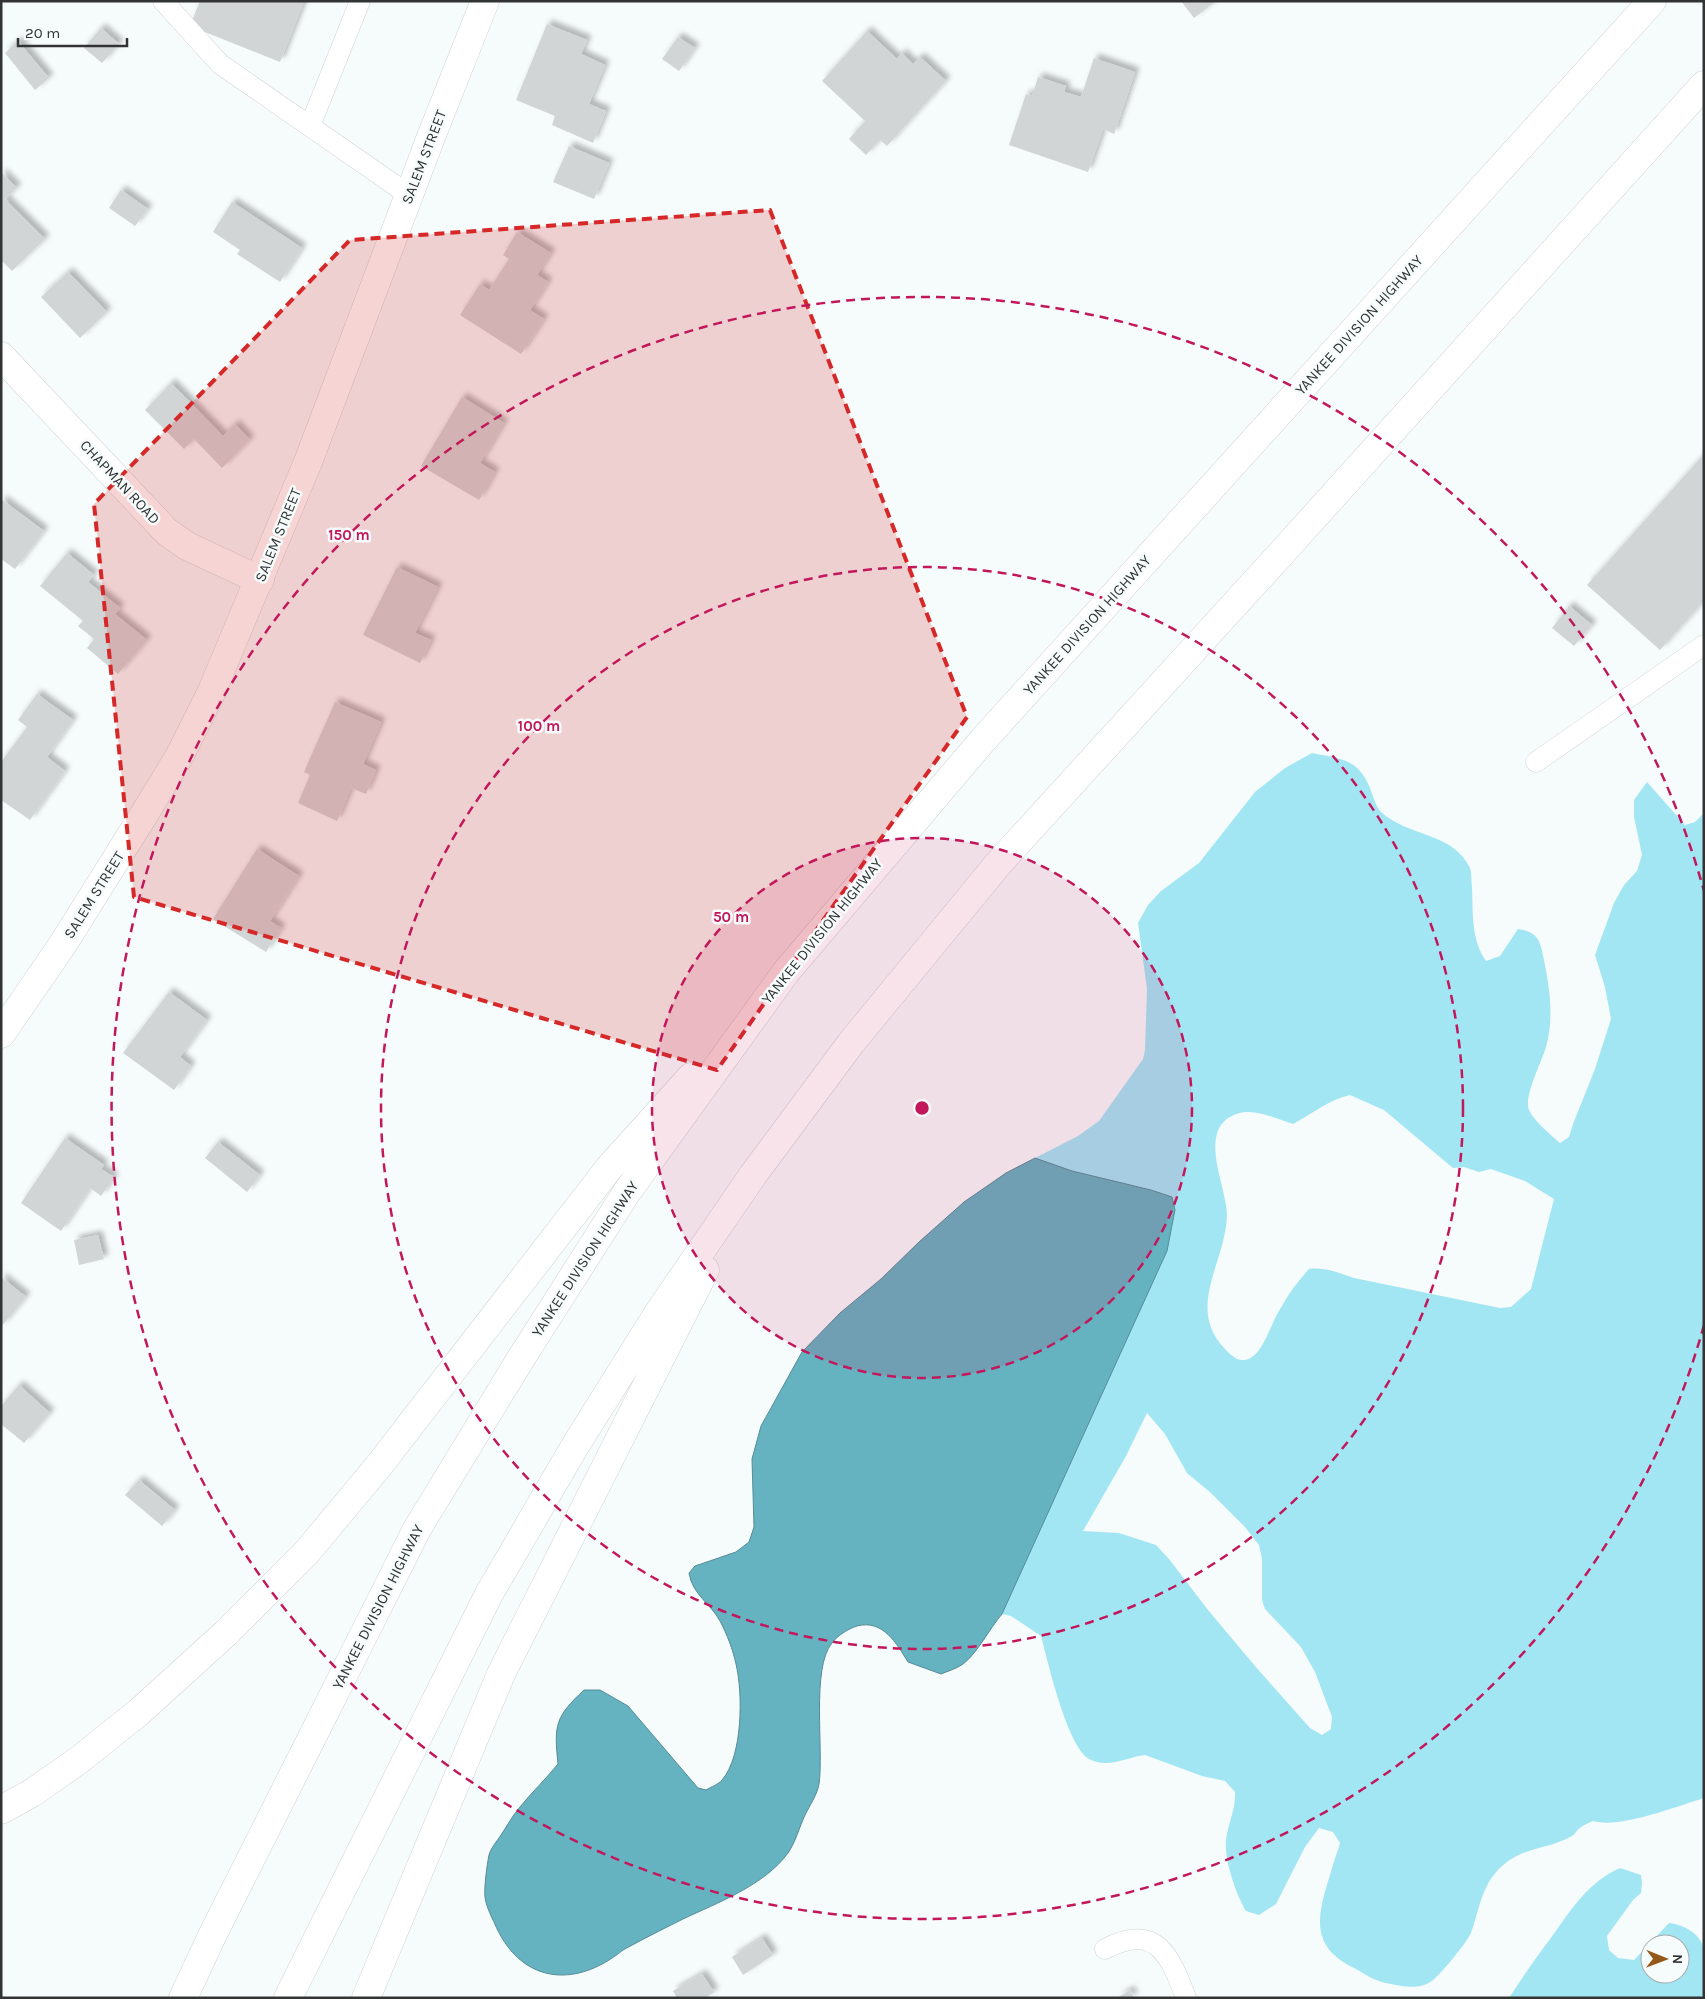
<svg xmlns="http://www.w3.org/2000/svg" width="1705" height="1999" viewBox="0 0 1705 1999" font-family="Karla,sans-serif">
<defs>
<filter id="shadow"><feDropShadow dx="4.5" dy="-4.5" stdDeviation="2.5" flood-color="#0004"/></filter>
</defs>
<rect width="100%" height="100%" fill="#f6fbfb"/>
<path fill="#a2e6f4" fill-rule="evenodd" d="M 1312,753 C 1340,759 1358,758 1370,788 C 1373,796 1376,807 1381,812 C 1408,837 1453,832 1470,868 C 1472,874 1471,881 1472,887 C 1473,912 1471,940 1486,961 L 1500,956 L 1518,929 C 1539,932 1540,941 1544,960 C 1550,990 1554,1018 1546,1047 C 1541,1063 1527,1090 1528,1106 C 1529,1117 1551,1135 1560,1143 L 1569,1137 L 1573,1124 L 1595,1069 L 1611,1019 L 1605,987 L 1595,955 L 1614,903 L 1624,885 L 1637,871 L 1642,855 L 1634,817 L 1634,800 L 1647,782 L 1685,825 L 1695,822 L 1704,813 L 1704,1798 C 1678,1806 1619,1829 1593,1821 C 1589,1823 1583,1825 1580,1828 C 1577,1830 1575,1834 1572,1836 C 1545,1851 1520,1846 1498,1870 C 1481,1888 1479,1911 1471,1933 C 1467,1942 1442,1973 1433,1980 C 1420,1991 1401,1986 1386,1983 C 1374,1981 1362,1972 1352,1967 C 1304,1943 1321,1906 1333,1865 C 1335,1857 1338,1851 1340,1843 L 1333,1832 L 1319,1828 L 1305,1847 L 1276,1904 L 1259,1915 L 1246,1911 C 1236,1894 1224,1860 1226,1840 C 1228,1823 1236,1809 1235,1792 L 1225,1781 L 1202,1776 L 1145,1755 C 1127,1757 1108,1769 1089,1759 C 1067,1746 1048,1662 1041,1636 L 1011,1616 L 1002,1614 L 1167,1251 L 1175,1210 L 1035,1158 L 1078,1136 L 1099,1121 L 1143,1059 L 1145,1050 L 1147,989 L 1138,923 L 1148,905 L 1161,891 L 1199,863 L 1255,792 L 1285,768 ZM 1350,1095 L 1384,1110 L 1453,1168 L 1464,1167 L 1479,1172 L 1491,1169 L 1525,1181 L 1554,1199 L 1531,1289 L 1511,1307 L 1500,1308 L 1354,1278 C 1339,1273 1325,1267 1309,1269 C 1299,1280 1289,1293 1282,1306 C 1273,1319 1269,1336 1259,1350 C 1256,1354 1250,1360 1244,1360 C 1236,1361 1230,1354 1225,1349 C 1185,1308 1226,1262 1227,1215 C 1227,1188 1200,1138 1228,1118 C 1250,1104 1272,1118 1293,1124 C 1312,1114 1328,1100 1350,1095 ZM 1147,1413 L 1165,1434 L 1187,1473 L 1211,1493 L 1245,1527 L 1259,1545 L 1262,1559 L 1262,1600 L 1265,1609 L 1301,1647 L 1315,1672 L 1332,1717 L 1331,1729 L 1322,1735 L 1310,1728 L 1255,1666 L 1208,1610 L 1169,1559 L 1156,1545 L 1119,1533 L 1083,1531 L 1126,1456 Z
M 1620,1868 L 1641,1875 L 1642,1883 L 1641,1893 L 1633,1900 L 1607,1936 L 1609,1950 L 1618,1958 L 1634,1960 L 1669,1923 C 1682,1924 1699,1933 1703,1946 C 1705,1957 1704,1985 1704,1998 L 1509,1998 C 1523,1976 1538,1955 1553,1935 C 1572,1908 1589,1882 1620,1868 ZM 1650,1944 L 1680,1944 L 1680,1974 L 1650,1974 Z"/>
<path fill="#65b2c1" stroke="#568c97" d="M 1035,1158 L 1072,1171 L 1151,1190 L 1172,1197 L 1175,1210 L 1167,1251 L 1002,1614 C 990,1628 976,1655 963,1664 C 956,1669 948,1671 941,1674 L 908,1662 C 897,1644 883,1619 857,1626 C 848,1629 838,1635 832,1643 C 811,1668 824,1750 819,1784 C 817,1795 810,1805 805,1815 C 799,1828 796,1841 788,1853 C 765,1885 717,1903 683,1919 C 663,1929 643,1939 623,1950 C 574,1990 519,1983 494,1922 C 490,1914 486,1905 485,1897 C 484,1887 487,1865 489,1855 C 491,1848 497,1841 501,1835 C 507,1826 513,1815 520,1807 C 532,1792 546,1779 558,1764 C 554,1725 555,1717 584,1690 L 600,1690 L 628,1706 L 698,1788 L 706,1790 C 711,1787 719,1784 722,1780 C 743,1756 743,1693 736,1664 C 733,1650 727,1634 720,1621 C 711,1604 692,1594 689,1573 L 695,1566 L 736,1552 L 749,1542 L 754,1527 L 752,1459 L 761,1426 L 802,1352 L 840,1313 L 881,1279 L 919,1242 L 964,1202 L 1006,1173 Z"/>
<path fill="#d1d5d5" filter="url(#shadow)" d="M 200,1 L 304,1 L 280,62 L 190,26 Z
M 1181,1 L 1216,1 L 1194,18 Z
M 547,24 L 587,40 L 581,54 L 605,65 L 589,104 L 606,111 L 593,143 L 552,125 L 555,116 L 516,100 Z
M 101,28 L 119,44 L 102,63 L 84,48 Z
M 867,31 L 897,59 L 902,53 L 913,64 L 920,57 L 946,81 L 887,146 L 880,140 L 866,155 L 849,139 L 865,121 L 822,81 Z
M 678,37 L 695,48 L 679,71 L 662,59 Z
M 18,41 L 49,78 L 35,90 L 5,53 Z
M 1094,58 L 1135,72 L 1114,134 L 1103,129 L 1088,172 L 1009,145 L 1026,94 L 1032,96 L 1038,77 L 1066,86 L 1064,92 L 1081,97 Z
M 569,146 L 609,163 L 594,199 L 553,182 Z
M 1,172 L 17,188 L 5,199 L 45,239 L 12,271 L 1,260 Z
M 121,190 L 148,209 L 135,226 L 109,208 Z
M 232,202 L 302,248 L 280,282 L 237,254 L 240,250 L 213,232 Z
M 517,232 L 551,253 L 537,275 L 548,282 L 530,310 L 544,319 L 521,354 L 460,315 L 480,284 L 489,290 L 509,259 L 503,255 Z
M 68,272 L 107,312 L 80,338 L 41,297 Z
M 171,383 L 223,436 L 235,424 L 250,440 L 222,468 L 194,439 L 184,449 L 145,410 Z
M 462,397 L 504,423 L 480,463 L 495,472 L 479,500 L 421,466 Z
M 1704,454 L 1704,601 L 1660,650 L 1587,585 Z
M 1,499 L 44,531 L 15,569 L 1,559 Z
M 67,553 L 94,575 L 88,582 L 120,608 L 115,614 L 147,640 L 118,674 L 87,648 L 94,639 L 78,626 L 83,621 L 40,586 Z
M 397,567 L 438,587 L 415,633 L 431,640 L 420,663 L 363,635 Z
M 1569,606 L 1592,625 L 1574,646 L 1552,628 Z
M 37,694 L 73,720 L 47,757 L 65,771 L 30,820 L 1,800 L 1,762 L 27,727 L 18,720 Z
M 335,702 L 381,722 L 363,764 L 376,770 L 366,794 L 351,788 L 337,821 L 298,803 L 310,775 L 304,772 Z
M 257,849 L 299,876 L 270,921 L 281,928 L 266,952 L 213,919 Z
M 169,992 L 207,1020 L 180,1057 L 191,1066 L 174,1090 L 123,1053 Z
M 65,1138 L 104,1165 L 101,1169 L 114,1177 L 101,1196 L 90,1188 L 61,1231 L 21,1203 Z
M 218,1142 L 260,1175 L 247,1192 L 205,1158 Z
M 98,1235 L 104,1259 L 79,1265 L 74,1240 Z
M 1,1277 L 26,1297 L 1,1327 Z
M 19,1385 L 50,1413 L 24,1443 L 1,1424 L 1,1406 Z
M 139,1480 L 175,1510 L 162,1526 L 125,1495 Z
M 762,1938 L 773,1955 L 743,1975 L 732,1957 Z
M 702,1974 L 714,1992 L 705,1998 L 677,1998 L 673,1991 Z
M 1130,1990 L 1134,1998 L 1117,1998 Z"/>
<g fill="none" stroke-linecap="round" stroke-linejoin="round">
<g stroke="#cfd3d4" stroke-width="21">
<path id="service" d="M 163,1 L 220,64 L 409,195
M 310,126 L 360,1
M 1536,762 L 1704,645
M 1105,1949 C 1156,1922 1170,1955 1186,1998"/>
</g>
<g stroke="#cfd3d4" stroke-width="29">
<path id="minor" d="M 1,356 L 167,532 L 187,546 L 260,580"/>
</g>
<g stroke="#cfd3d4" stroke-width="29">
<path id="secondary" d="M 1,1034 L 63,944 L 145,813 L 180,755 L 211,693 L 308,462 L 431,137 L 485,1"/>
</g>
<g stroke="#cfd3d4" stroke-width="29">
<path id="motorway" d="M 1,1810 L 32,1793 L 79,1760 L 139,1712 L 227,1632 L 307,1552 L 377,1468 L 609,1168 L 691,1077
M 183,1998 L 212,1936 L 417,1529 L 520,1360 L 627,1192 L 786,972 L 983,740 L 1652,1
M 288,1998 L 489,1594 L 575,1446 L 659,1312 L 753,1175 L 851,1043 L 998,864 L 1278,557 L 1704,85
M 366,1998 L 501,1674 L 705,1270"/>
</g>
<use href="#service" stroke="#fff" stroke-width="20"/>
<use href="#minor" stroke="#fff" stroke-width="28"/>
<use href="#secondary" stroke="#fff" stroke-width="28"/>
<use href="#motorway" stroke="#fff" stroke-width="28"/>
</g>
<path fill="#d62828" fill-opacity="0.2" stroke="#d62828" stroke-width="4" stroke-dasharray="10 6" stroke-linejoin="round" d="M 770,210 L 967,717 L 717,1070 L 134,897 L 94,504 L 350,240 Z"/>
<circle cx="922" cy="1108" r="270" fill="#c2185b" fill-opacity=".12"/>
<g fill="none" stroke="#c2185b" stroke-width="2.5" stroke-dasharray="9 6">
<circle cx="922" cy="1108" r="270"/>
<circle cx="922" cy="1108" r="541"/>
<path d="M1704 1325A811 811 0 1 1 1704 891"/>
</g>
<g text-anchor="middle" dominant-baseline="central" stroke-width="5" stroke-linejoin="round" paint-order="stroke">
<g font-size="15" fill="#323434" stroke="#f6fbfb">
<text transform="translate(424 157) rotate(-69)">SALEM STREET</text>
<text transform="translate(1359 325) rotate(-48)">YANKEE DIVISION HIGHWAY</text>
<text transform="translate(120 482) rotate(47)">CHAPMAN ROAD</text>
<text transform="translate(278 535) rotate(-68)">SALEM STREET</text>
<text transform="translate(1087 625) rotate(-48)">YANKEE DIVISION HIGHWAY</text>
<text transform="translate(94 895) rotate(-58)">SALEM STREET</text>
<text transform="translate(822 931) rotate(-51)">YANKEE DIVISION HIGHWAY</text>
<text transform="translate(585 1259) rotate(-57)">YANKEE DIVISION HIGHWAY</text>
<text transform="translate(378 1607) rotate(-63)">YANKEE DIVISION HIGHWAY</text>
</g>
</g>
<circle cx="922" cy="1108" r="8" fill="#c2185b" stroke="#f6fbfb" stroke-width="2.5"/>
<g font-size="15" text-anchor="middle" font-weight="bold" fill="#c2185b" stroke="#f6fbfb" stroke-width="5" stroke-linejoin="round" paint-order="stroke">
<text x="349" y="540">150 m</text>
<text x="539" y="731">100 m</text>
<text x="731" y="922">50 m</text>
</g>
<rect width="1705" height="1999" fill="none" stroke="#323434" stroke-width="5"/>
<g transform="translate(1665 1959) rotate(91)"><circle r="24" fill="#f6fbfb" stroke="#a8abab"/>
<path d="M0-4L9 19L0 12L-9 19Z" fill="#94581a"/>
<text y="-8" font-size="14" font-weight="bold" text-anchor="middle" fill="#323434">N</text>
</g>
<path d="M18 38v8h109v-8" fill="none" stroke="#323434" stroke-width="2.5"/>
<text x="25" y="38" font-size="15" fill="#323434" stroke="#f6fbfb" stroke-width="4" paint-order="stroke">20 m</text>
</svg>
